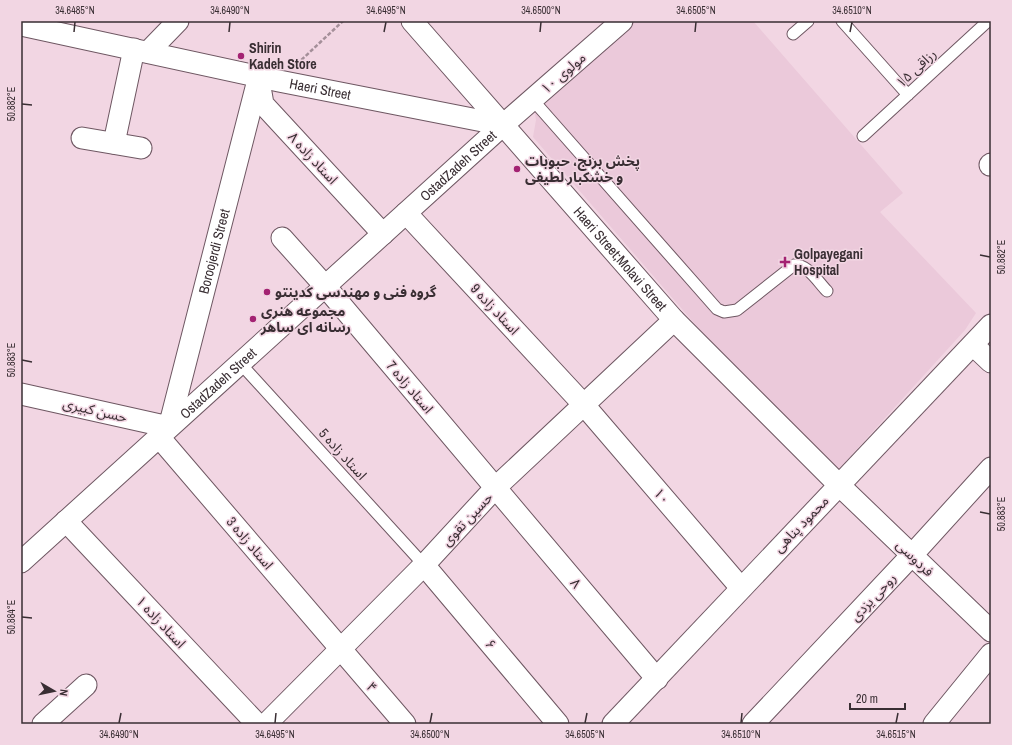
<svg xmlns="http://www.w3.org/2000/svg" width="1012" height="745" viewBox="0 0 1012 745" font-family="'Archivo Narrow','Noto Sans Arabic',sans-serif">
<rect width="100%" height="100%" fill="#f2d6e3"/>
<path fill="#ebc9da" d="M 634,21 L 753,21 L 903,193 L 880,212 L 976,313 L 965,330 L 836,472 L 823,472 L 533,137 L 536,120 L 533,104 Z"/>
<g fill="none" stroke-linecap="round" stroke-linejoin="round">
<g stroke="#6e5762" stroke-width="13">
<path id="lane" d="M 842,21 L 908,95
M 793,34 L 808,21
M 532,99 L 717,309 L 724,312 L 737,310 L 794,265 C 808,264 818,282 827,291
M 863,136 L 988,21
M 240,363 L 424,565"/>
</g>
<g stroke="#6e5762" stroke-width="23">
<g id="street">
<path id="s1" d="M 412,21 L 674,320 L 839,485 L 991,631"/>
<path id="s2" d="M 21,25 L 279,81 L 503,125"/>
<path d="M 148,52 L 178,21"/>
<path d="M 259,81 L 263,104 L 383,234"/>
<path d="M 82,138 L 141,148"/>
<path d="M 114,143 L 134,49"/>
<path d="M 990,165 L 991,164"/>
<path d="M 406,213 L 584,405 L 741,588"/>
<path d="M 282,238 L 325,286 L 657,679"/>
<path d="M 973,345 L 991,362"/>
<path id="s3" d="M 21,394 L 169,427 L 259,76"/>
<path d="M 159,437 L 405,724"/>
<path d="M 66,521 L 257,724"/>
<path id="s4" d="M 21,562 L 503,125 L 622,21"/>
<path d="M 424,565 L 558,724"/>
<path d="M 43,724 L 86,685"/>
<path d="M 266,724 L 424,565 L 495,488 L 674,320"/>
<path d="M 613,724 L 991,325"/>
<path d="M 753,724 L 912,555 L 991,468"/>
<path d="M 934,724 L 991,654"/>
</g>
</g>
<path stroke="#a48f99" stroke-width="2.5" stroke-dasharray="4 2" stroke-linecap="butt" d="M 297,64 L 343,21"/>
<use href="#lane" stroke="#fff" stroke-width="11"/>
<use href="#street" stroke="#fff" stroke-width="21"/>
</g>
<path fill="none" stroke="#392e33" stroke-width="1.5" d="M 74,32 L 75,22M 229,32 L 230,22M 384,32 L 386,22M 540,32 L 541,22M 695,32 L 696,22M 850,32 L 852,22M 22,104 L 32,105M 980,255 L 990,257M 22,360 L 32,362M 980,512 L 990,514M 22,617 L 32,618M 119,723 L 121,713M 275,723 L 276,713M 430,723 L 432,713M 585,723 L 587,713M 741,723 L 742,713M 896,723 L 898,713"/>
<g fill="#a32272" stroke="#f2d6e3" stroke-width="1.5">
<circle cx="241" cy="56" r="4"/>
<circle cx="517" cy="169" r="4"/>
<path d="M783 256h4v4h4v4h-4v4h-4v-4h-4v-4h4z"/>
<circle cx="267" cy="292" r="4"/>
<circle cx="253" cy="319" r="4"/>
</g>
<g text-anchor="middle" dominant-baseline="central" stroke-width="3" stroke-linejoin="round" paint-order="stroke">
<g font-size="14" font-weight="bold" fill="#392e33" stroke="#f2d6e3" text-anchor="start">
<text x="249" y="48">Shirin<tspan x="249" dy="16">Kadeh Store</tspan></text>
<text x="525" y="161">پخش برنج، حبوبات<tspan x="525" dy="16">و خشکبار لطیفی</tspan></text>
<text x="794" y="254">Golpayegani<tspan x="794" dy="16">Hospital</tspan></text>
<text x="275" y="292">گروه فنی و مهندسی کدینتو</text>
<text x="261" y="311">مجموعه هنری<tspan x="261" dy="16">رسانه ای ساهر</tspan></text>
</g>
<g font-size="14" fill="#392e33" stroke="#f2d6e3">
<text transform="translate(916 68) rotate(-43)">رزاقی ۱۵</text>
<text transform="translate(563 73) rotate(-41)">مولوی ۱۰</text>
<text stroke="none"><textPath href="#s2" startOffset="306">Haeri Street</textPath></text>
<text transform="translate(313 158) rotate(47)">استاد زاده ۸</text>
<text stroke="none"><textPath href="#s4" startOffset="590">OstadZadeh Street</textPath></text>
<text stroke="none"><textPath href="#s3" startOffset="333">Boroojerdi Street</textPath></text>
<text stroke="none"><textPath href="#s1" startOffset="316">Haeri Street;Molavi Street</textPath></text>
<text transform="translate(495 309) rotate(47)">استاد زاده 9</text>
<text stroke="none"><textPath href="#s4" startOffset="266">OstadZadeh Street</textPath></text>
<text transform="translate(410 387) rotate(50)">استاد زاده 7</text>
<text transform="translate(95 410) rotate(13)">حسن کبیری</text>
<text transform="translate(343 454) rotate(48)">استاد زاده 5</text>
<text transform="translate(662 496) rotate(49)">۱۰</text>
<text transform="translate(467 519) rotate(-47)">حسین تقوی</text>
<text transform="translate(801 524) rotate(-46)">محمود پناهی</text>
<text transform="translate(250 543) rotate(50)">استاد زاده 3</text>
<text transform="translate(915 558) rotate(44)">فردوسی</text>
<text transform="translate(576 583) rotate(50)">۸</text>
<text transform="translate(873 597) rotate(-47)">روحی یزدی</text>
<text transform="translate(161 622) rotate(47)">استاد زاده ۱</text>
<text transform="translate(491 644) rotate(50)">۶</text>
<text transform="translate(372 687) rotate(49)">۴</text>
</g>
</g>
<rect width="1012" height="745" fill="none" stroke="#f2d6e3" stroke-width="44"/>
<g transform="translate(54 691) rotate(99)" stroke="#f2d6e3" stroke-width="3" paint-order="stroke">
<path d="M0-3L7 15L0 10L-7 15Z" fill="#392e33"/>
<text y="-6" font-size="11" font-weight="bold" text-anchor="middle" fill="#392e33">N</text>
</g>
<path d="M850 703v6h55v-6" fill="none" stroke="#392e33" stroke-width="2"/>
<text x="856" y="703" font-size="12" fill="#392e33" stroke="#f2d6e3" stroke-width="3" paint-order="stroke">20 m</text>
<rect x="22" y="22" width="968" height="701" fill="none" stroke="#392e33" stroke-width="1.5"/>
<g font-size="10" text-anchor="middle" fill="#392e33">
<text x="75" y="14">34.6485°N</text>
<text x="230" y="14">34.6490°N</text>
<text x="386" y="14">34.6495°N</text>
<text x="541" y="14">34.6500°N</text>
<text x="696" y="14">34.6505°N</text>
<text x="852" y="14">34.6510°N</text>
<text transform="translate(11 104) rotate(-90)" y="4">50.882°E</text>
<text transform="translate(1001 257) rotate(-90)" y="4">50.882°E</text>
<text transform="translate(11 360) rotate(-90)" y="4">50.883°E</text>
<text transform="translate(1001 514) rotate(-90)" y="4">50.883°E</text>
<text transform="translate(11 617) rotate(-90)" y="4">50.884°E</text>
<text x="119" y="738">34.6490°N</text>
<text x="275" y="738">34.6495°N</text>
<text x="430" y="738">34.6500°N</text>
<text x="585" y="738">34.6505°N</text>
<text x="741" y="738">34.6510°N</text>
<text x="896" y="738">34.6515°N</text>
</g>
</svg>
